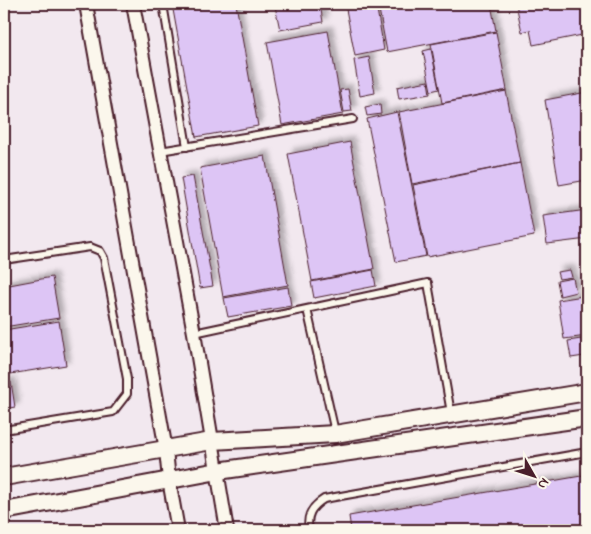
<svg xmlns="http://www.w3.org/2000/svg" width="591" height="534" viewBox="0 0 591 534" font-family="'Indie Flower',sans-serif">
<defs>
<filter id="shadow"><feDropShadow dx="4.5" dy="-4.5" stdDeviation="2.5" flood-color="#0004"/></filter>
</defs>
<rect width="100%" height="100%" fill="#f2e8ef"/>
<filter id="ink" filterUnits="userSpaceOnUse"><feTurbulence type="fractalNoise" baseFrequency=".02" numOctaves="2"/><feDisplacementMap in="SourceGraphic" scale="10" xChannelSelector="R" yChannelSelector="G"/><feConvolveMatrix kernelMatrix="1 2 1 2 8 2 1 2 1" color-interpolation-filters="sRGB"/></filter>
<g filter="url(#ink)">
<path fill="#ddc5f5" stroke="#4a1f2b" filter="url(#shadow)" d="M 172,4 L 236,4 L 258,126 L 196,137 Z
M 286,4 L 320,4 L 323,22 L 280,30 L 275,6 Z
M 345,4 L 376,4 L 384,50 L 355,56 Z
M 378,4 L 491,4 L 496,31 L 387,52 Z
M 516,4 L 587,4 L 587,34 L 533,45 L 530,30 L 522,32 Z
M 328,31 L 343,114 L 282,125 L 267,42 Z
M 496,32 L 507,90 L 442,103 L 431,44 Z
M 431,49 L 439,89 L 431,91 L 423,51 Z
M 369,57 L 375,93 L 360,96 L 354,60 Z
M 428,81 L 430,94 L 399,99 L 397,87 Z
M 348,89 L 352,111 L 344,112 L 340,90 Z
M 506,91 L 520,163 L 412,184 L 399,112 Z
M 587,92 L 587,180 L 559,185 L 545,100 Z
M 380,104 L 381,114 L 367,116 L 365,107 Z
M 397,112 L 426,256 L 396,262 L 367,119 Z
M 350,142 L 374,269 L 312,281 L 288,154 Z
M 265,156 L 288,285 L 223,297 L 200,168 Z
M 520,163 L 534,236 L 427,257 L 413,185 Z
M 193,176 L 213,286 L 200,288 L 181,178 Z
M 587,210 L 587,239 L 547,244 L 543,216 Z
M 373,270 L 376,286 L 314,298 L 311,282 Z
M 570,270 L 572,277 L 559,279 L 557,272 Z
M 52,277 L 59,318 L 4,327 L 4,286 Z
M 573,278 L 576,292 L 560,296 L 557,281 Z
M 288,287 L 291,306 L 228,317 L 224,298 Z
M 583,296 L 587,336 L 564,339 L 558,300 Z
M 59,321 L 66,365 L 4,375 L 4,330 Z
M 581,339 L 584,356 L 571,358 L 568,341 Z
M 11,382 L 15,407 L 4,409 L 4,383 Z
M 587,475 L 587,530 L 351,530 L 349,516 Z"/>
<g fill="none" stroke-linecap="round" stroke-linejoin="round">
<g stroke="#4a1f2b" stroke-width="10">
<path id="service" d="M 163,4 L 187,147
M 160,151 L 353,119
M 4,260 L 90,247 L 100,251 L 104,258 L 127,379 L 127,394 L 113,412 L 4,430
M 307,309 L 335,432
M 194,333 L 428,283 L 451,413
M 309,530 C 306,516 311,507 324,499 L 587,452"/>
</g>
<g stroke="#4a1f2b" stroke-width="16">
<path id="minor" d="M 86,4 L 166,450 L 169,480 L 178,530
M 133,4 L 194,333 L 227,530"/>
</g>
<g stroke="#4a1f2b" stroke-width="20">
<path id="tertiary" d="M 4,477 L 212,441 L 335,434 L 587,392
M 4,511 L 218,471 L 587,418"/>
</g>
<use href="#service" stroke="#fbf7ec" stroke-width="6"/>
<use href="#minor" stroke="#fbf7ec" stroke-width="12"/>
<use href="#tertiary" stroke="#fbf7ec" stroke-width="16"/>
</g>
</g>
<rect width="591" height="534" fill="none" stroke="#fbf7ec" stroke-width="20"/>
<rect x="10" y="10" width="571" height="514" fill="none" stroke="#4a1f2b" stroke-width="2" filter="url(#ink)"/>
<g transform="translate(534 476) rotate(129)" stroke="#fbf7ec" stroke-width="4" paint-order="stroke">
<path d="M0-4L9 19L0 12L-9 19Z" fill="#4a1f2b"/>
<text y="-8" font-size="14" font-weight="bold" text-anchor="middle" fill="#4a1f2b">N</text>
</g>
</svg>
